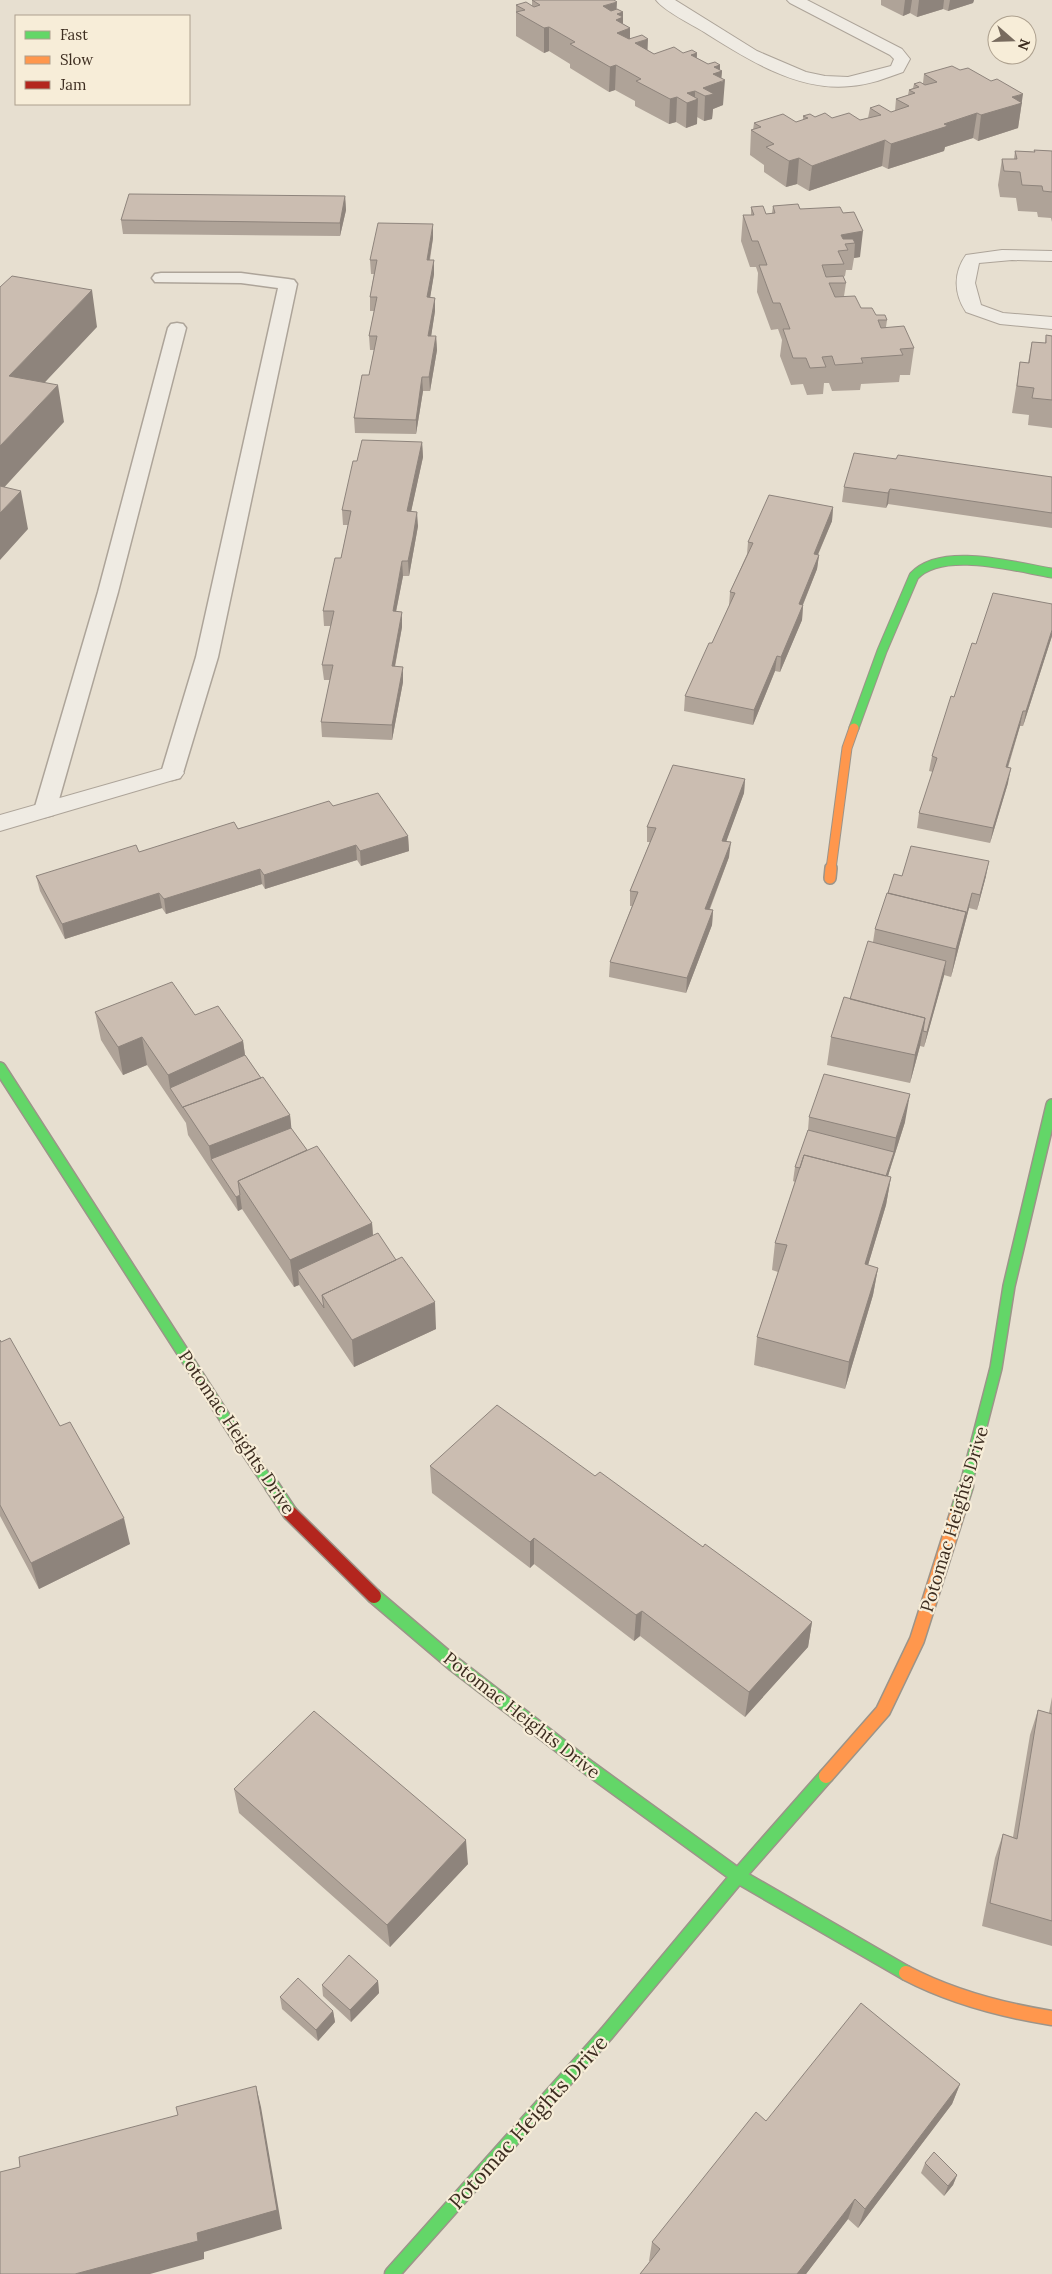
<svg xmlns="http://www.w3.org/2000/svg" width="1052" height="2274" viewBox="0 0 1052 2274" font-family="Lora,serif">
<rect width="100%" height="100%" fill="#e7dfd0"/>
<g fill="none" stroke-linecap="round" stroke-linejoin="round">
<g stroke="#ada499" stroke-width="3">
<path id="lane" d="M 161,273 L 241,273 L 288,279 L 294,280 L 297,284 L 218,657 L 183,773 L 180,778 L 172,780 L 164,778 L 161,773 L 196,657 L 278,288 L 241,283 L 155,282 L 152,278 L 155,274 Z
M 177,323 L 183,324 L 186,328 L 118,592 L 56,810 L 53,815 L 45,817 L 37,815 L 34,810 L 98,592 L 168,328 L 171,324 Z"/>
</g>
<g stroke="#ada499" stroke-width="2">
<path id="street" d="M 656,0 L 675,0 L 757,51 L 806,72 L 825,76 L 848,77 L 891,66 L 894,59 L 890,55 L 790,3 L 787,0 L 807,0 L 902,49 L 910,59 L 903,72 C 886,78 869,85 851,86 C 798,92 747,59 704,32 C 691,24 664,11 656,0 Z
M 1002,250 L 1052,251 L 1052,261 L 1012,260 L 979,263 L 975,283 L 981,305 L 1003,313 L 1052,317 L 1052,329 L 1000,324 L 966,312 C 954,294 953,273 966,255 Z
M 172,766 L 180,768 L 184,773 L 180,778 L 0,831 L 0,815 Z"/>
</g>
<g stroke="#9c9489" stroke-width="11">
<path id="fast-far2" d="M 854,728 L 882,651 L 914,576 C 942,546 1015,567 1052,573"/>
</g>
<g stroke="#9c9489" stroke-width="14">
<path id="fast-far1" d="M 0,1068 L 234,1432 L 272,1488
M 965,1488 L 996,1368 L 1009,1286 L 1052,1105"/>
</g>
<g stroke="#9c9489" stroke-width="17">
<path id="fast" d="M 272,1486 L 290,1513
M 958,1511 L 966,1486
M 374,1596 L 454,1664 L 589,1768 L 738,1876 L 906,1973
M 392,2274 L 607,2033 L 738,1876 L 826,1776"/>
</g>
<g stroke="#9c9489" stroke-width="11">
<path id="slow-far2" d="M 831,869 L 847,748 L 854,728"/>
</g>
<g stroke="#9c9489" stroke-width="14">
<path id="slow-far1" d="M 830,878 L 831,868"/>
</g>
<g stroke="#9c9489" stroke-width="17">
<path id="slow" d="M 826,1776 L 883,1711 L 917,1640 L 958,1511
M 906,1973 C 952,1997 1001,2010 1052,2018"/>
</g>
<g stroke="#9c9489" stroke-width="17">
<path id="jam" d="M 290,1513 L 374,1596"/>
</g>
<use href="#lane" fill="#efebe3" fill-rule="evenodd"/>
<use href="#street" fill="#efebe3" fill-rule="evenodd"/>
<use href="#fast-far2" stroke="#63d668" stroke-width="9"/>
<use href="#fast-far1" stroke="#63d668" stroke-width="11"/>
<use href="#fast" stroke="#63d668" stroke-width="14"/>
<use href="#slow-far2" stroke="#ff974d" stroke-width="9"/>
<use href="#slow-far1" stroke="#ff974d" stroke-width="11"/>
<use href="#slow" stroke="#ff974d" stroke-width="14"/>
<use href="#jam" stroke="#b3261e" stroke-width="14"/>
</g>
<path fill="#afa398" d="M 532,0 L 617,9 L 623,12 L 623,24 L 630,28 L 630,39 L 654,54 L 697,53 L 697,58 L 708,64 L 720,65 L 720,71 L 722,71 L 721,78 L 723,105 L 713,109 L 712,119 L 704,121 L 697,117 L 697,124 L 686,128 L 676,122 L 669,124 L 635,106 L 635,101 L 615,90 L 609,92 L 570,68 L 570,64 L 549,51 L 544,53 L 516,36 L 516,5 L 532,6 Z
M 881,0 L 974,0 L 973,3 L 948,11 L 943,9 L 917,17 L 910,13 L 903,16 L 881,5 Z
M 924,74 L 1022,102 L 1018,128 L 978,141 L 973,138 L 945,147 L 944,151 L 888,169 L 882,166 L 809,191 L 797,184 L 786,187 L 764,172 L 764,165 L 750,155 L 751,130 L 753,130 L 754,123 L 796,122 L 803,120 L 803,116 L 860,120 L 868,118 L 870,108 L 891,112 L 895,111 L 896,99 L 908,95 L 909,90 L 913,88 L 914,84 L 923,83 Z
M 1034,150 L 1052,151 L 1052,222 L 1051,218 L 1038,217 L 1037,212 L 1018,211 L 1016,198 L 1000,197 L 998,185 L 1002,159 L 1014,159 L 1015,151 L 1034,152 Z
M 345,196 L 346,210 L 340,236 L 123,234 L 121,220 Z
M 773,206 L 843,213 L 854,212 L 860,257 L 854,258 L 852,270 L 846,270 L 845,276 L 843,277 L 846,283 L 844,296 L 861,308 L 887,320 L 886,327 L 914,348 L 910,375 L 900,375 L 899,382 L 861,384 L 860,390 L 832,391 L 829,383 L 824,383 L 823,394 L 807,395 L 803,384 L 791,385 L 780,356 L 782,340 L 778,329 L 771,330 L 757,292 L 758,273 L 756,267 L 750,267 L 741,241 L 743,215 L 751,215 L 751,207 L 766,214 L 772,213 Z
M 433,238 L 430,260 L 434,260 L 434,274 L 430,297 L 435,298 L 435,311 L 431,336 L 436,336 L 437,350 L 430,391 L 423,391 L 416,434 L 355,433 L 354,418 L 369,375 L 374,350 L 370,350 L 369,336 L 374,311 L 370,311 L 370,297 L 374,274 L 371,274 L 370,260 Z
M 1046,335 L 1052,336 L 1052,428 L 1028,425 L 1029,415 L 1012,413 L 1020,362 L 1028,363 L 1032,342 L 1045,343 Z
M 422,442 L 423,457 L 411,511 L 418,526 L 409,576 L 403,576 L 396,612 L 402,627 L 395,667 L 403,682 L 392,740 L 322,737 L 321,722 L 330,680 L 324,680 L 322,665 L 331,626 L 324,626 L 323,611 L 341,558 L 348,525 L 343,525 L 342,510 L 357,461 Z
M 896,459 L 1052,477 L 1052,528 L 888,504 L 886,508 L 842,502 L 844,487 Z
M 833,507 L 832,521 L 818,555 L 819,555 L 817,569 L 803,605 L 802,620 L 780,672 L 775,671 L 753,725 L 684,711 L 685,696 L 712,643 L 729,606 L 730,592 L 747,554 L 748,542 Z
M 1052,604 L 1052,636 L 1023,726 L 1020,726 L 1008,768 L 1008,783 L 990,843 L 917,828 L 919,813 L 933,772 L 929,771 L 932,756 L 954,697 L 976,644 Z
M 745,779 L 744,793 L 726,841 L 729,857 L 710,909 L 713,910 L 712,925 L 686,993 L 609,977 L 610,962 L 632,906 L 630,906 L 630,891 L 650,842 L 647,842 L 647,827 Z
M 333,806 L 408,836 L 409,851 L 361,866 L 357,860 L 265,889 L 262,884 L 166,914 L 162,908 L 65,939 L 40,891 L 36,876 Z
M 902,876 L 986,876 L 977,910 L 969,908 L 951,977 L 944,975 L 924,1047 L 920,1046 L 910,1083 L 827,1065 L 831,1037 L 850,999 L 873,942 L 875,929 L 888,893 Z
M 95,1012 L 195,1015 L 243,1041 L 245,1055 L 261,1078 L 290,1115 L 291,1128 L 307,1150 L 372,1223 L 373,1236 L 436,1329 L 354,1367 L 299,1285 L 294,1287 L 242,1209 L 238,1211 L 188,1135 L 186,1123 L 147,1065 L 123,1075 L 101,1040 Z
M 809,1117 L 905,1122 L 888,1176 L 891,1177 L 886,1205 L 868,1265 L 878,1268 L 873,1295 L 845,1389 L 754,1365 L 757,1337 L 778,1272 L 772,1270 L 775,1243 L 795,1182 L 793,1181 L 795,1167 L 808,1130 Z
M 0,1340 L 60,1426 L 130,1544 L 39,1589 L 0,1516 Z
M 430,1466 L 595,1476 L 703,1547 L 812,1622 L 808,1647 L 745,1717 L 640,1636 L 634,1641 L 534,1564 L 530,1568 L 432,1493 Z
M 1052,1697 L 1052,1946 L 982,1926 L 995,1858 L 1003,1834 L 1013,1837 L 1030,1735 L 1038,1710 L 1049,1713 Z
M 234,1789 L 468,1864 L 390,1947 L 239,1813 Z
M 378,1981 L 379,1993 L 351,2022 L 323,1996 L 322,1985 Z
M 280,1997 L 333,2011 L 335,2022 L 318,2041 L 282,2009 Z
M 960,2084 L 952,2104 L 858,2228 L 848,2219 L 806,2274 L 640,2274 L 650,2261 L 649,2261 L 652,2242 L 766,2121 Z
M 925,2163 L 957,2175 L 953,2185 L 944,2196 L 921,2173 Z"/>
<path fill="#8e847c" d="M 905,0 L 912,0 L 910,13 L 903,16 Z
M 919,0 L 944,0 L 943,9 L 917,17 Z
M 950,0 L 974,0 L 973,3 L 948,11 Z
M 617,2 L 616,20 L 617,14 L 623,12 L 623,31 L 630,28 L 630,53 L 616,57 L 603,6 Z
M 549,27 L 549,51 L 544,53 L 544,28 Z
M 648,39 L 647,63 L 635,43 Z
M 697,53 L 695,77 L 691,55 Z
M 616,65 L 615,90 L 609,92 L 610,67 Z
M 720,65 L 720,72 L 722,71 L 721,82 L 725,80 L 723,105 L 713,109 L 712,119 L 704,121 L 705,96 L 703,88 L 714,67 Z
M 695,91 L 695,100 L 698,99 L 697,124 L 686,128 L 687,93 Z
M 1023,94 L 1018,128 L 978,141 L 981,115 L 1012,97 Z
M 677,97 L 676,122 L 669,124 L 670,99 Z
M 977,113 L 973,138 L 945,147 L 944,151 L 888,169 L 891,144 L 944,124 Z
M 885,140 L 882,166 L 809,191 L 812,166 Z
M 799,158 L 797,184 L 786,187 L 789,161 Z
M 345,196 L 346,210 L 340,236 L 340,223 Z
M 433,224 L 433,238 L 427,274 L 427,260 Z
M 863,231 L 860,257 L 854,258 L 855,243 L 845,244 L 841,235 Z
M 434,260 L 434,274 L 428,311 L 427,297 Z
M 92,290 L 97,327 L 16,413 L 9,376 Z
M 435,298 L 435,311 L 429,350 L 428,336 Z
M 436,336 L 437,350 L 430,391 L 429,377 Z
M 422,377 L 423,391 L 416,434 L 416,420 Z
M 58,385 L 64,422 L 0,492 L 0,446 Z
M 422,442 L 423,457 L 408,526 L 407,511 Z
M 890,489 L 888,504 L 886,508 L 888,493 Z
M 21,491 L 28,529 L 0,560 L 0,513 Z
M 833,507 L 832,521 L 812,568 L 814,554 Z
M 417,512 L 418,526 L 409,576 L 408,561 Z
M 819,555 L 817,569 L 797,619 L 799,604 Z
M 402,561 L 403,576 L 393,626 L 393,611 Z
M 803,605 L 802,620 L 780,672 L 781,657 Z
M 402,612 L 402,627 L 392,681 L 392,666 Z
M 1052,630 L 1052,636 L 1023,726 L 1026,711 Z
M 777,656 L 775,671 L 753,725 L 754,710 Z
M 403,667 L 403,682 L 392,740 L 392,725 Z
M 1023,711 L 1020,726 L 1003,782 L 1006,767 Z
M 1011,768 L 1008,783 L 990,843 L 993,828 Z
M 745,779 L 744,793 L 721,856 L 722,841 Z
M 408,836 L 409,851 L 361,866 L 360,851 Z
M 731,842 L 729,857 L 704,923 L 705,909 Z
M 356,845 L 357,860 L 265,889 L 264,875 Z
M 989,861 L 986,876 L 977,910 L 980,895 Z
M 260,869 L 262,884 L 166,914 L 164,899 Z
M 159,893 L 162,908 L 65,939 L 62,924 Z
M 972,893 L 969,908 L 951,977 L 956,949 Z
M 713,910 L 712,925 L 686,993 L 687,978 Z
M 946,961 L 944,976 L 924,1047 L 927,1032 Z
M 925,1018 L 920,1046 L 910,1083 L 915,1055 Z
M 142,1037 L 147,1065 L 123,1075 L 118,1047 Z
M 243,1041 L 247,1070 L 170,1088 L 168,1075 Z
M 910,1094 L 905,1122 L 891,1166 L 896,1138 Z
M 290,1115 L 293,1143 L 211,1159 L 209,1146 Z
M 894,1152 L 891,1166 L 880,1203 L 882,1188 Z
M 891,1177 L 886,1205 L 860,1292 L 865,1264 Z
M 240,1195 L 242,1209 L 238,1211 L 236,1197 Z
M 372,1223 L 374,1250 L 298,1270 L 299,1285 L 294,1287 L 290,1260 Z
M 878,1268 L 873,1295 L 845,1389 L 849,1362 Z
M 435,1302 L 436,1329 L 354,1367 L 352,1340 Z
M 124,1518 L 130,1544 L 39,1589 L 31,1563 Z
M 534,1538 L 534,1564 L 530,1568 L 530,1542 Z
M 642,1611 L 640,1636 L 634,1641 L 636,1615 Z
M 812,1622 L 808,1647 L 745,1717 L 749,1692 Z
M 466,1840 L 468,1864 L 390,1947 L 387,1925 Z
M 378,1981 L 379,1993 L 351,2022 L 350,2010 Z
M 333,2011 L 335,2022 L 318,2041 L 316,2030 Z
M 960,2084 L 952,2104 L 858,2228 L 865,2209 Z
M 256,2086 L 261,2107 L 282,2229 L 204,2252 L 204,2259 L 150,2274 L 75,2274 L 197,2233 Z
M 957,2175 L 953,2185 L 944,2196 L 948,2186 Z
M 855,2199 L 848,2219 L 806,2274 L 797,2274 Z"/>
<path fill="#cbbdb1" stroke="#8e847c" d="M 532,0 L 614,0 L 617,2 L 603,6 L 611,11 L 617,9 L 623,12 L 617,14 L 623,17 L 616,20 L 630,28 L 617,33 L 629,39 L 642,35 L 648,39 L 635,43 L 654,54 L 674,47 L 683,53 L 692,50 L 697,53 L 691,55 L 708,64 L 715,62 L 720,65 L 714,67 L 722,71 L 713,74 L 725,80 L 703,88 L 714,94 L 705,96 L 695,91 L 687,93 L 698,99 L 687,103 L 677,97 L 670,99 L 636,81 L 641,79 L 616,65 L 610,67 L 570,44 L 575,42 L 549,27 L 544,28 L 516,12 L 525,10 L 516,5 L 526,2 L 534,7 L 540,5 Z
M 952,66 L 960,70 L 968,68 L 991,81 L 997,79 L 1023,94 L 1012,97 L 1022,103 L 981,115 L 977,113 L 944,124 L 948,126 L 891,144 L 885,140 L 812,166 L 799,158 L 789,161 L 766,147 L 774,144 L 751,130 L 761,127 L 754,123 L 783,114 L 796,122 L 808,118 L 803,116 L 810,114 L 815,117 L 825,113 L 832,118 L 849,113 L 860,120 L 881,115 L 870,108 L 879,105 L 891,112 L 909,106 L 896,99 L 915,93 L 909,90 L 919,87 L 914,84 L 920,82 L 925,85 L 937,82 L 924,74 Z
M 1034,150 L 1052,151 L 1052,192 L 1043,191 L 1042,186 L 1022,185 L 1020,172 L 1004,171 L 1002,159 L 1017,159 L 1015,151 L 1035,152 Z
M 129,194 L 345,196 L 340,223 L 121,220 Z
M 798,204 L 800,209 L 840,207 L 843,213 L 854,212 L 863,231 L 841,235 L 843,239 L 853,239 L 855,243 L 845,244 L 848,250 L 838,251 L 844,264 L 822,265 L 826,277 L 843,276 L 846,283 L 829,283 L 835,297 L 855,296 L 861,308 L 872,308 L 876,315 L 885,315 L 887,320 L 878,320 L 881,328 L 904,326 L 914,348 L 900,349 L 903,355 L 861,358 L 863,363 L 835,365 L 832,356 L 822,357 L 826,367 L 810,368 L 806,358 L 793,358 L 783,329 L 790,329 L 780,303 L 773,303 L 759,265 L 767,265 L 758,241 L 752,241 L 743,215 L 754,215 L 751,207 L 763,206 L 766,214 L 775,213 L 773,206 Z
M 378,223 L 433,224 L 427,260 L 434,260 L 427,297 L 435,298 L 428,336 L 436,336 L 429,377 L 422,377 L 416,420 L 354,418 L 362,375 L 369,375 L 377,336 L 369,336 L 377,297 L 370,297 L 377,260 L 370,260 Z
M 12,276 L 92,290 L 9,376 L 58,385 L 0,446 L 0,287 Z
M 1046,335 L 1052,336 L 1052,400 L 1032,398 L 1034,388 L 1017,386 L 1020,362 L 1029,363 L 1032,342 L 1046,343 Z
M 362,440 L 422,442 L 407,511 L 417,512 L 413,537 L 408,561 L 402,561 L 393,611 L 402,612 L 392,666 L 403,667 L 392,725 L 321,722 L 333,665 L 322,665 L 334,611 L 323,611 L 335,558 L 341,558 L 351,511 L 342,510 L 353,461 L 357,461 Z
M 854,453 L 896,459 L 898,455 L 1052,477 L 1052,513 L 890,489 L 888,493 L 844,487 Z
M 0,486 L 21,491 L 0,513 Z
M 769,495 L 833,507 L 814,554 L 819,555 L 799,604 L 803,605 L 781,657 L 777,656 L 754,710 L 685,696 L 709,643 L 712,643 L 735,593 L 730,592 L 753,543 L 748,542 Z
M 993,593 L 1052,604 L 1052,630 L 1026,711 L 1023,711 L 1006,767 L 1011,768 L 993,828 L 919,813 L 937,758 L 932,756 L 951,696 L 954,697 L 972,643 L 976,644 Z
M 673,765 L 745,779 L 722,841 L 731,842 L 705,909 L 713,910 L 687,978 L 610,962 L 638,892 L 630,891 L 656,828 L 647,827 Z
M 378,793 L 408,836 L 360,851 L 356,845 L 264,875 L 260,869 L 164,899 L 159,893 L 62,924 L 36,876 L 136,845 L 139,852 L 234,822 L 238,829 L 329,801 L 333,806 Z
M 911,846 L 989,861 L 980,895 L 972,893 L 963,926 L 966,912 L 888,893 L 894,874 L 902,876 Z
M 887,893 L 966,912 L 956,949 L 875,929 Z
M 868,941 L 946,961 L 927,1032 L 923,1031 L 925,1018 L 850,999 Z
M 172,982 L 195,1015 L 218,1006 L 243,1041 L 168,1075 L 142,1037 L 118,1047 L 95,1012 Z
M 844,997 L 925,1018 L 915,1055 L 831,1037 Z
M 245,1055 L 261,1078 L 183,1107 L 183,1108 L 170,1088 Z
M 824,1074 L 910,1094 L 896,1138 L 809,1117 Z
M 263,1077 L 290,1115 L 209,1146 L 183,1107 Z
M 291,1128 L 307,1150 L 238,1181 L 240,1195 L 236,1197 L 211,1159 Z
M 808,1130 L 894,1152 L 886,1176 L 804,1155 L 800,1168 L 795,1167 Z
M 317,1146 L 372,1223 L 290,1260 L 238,1181 Z
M 804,1155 L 891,1177 L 865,1264 L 878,1268 L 849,1362 L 757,1337 L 787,1245 L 775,1243 Z
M 378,1233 L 396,1260 L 322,1295 L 324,1308 L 298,1270 Z
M 402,1257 L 435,1302 L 352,1340 L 322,1295 Z
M 10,1338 L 60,1426 L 70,1422 L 124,1518 L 31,1563 L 0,1505 L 0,1340 L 1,1342 Z
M 497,1405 L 595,1476 L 600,1472 L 703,1547 L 705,1544 L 812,1622 L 749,1692 L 642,1611 L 636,1615 L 534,1538 L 530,1542 L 430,1466 Z
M 1038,1710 L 1052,1714 L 1052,1921 L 990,1903 L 1003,1834 L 1017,1839 Z
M 314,1711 L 466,1840 L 387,1925 L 234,1789 Z
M 349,1955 L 378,1981 L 350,2010 L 322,1985 Z
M 298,1978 L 333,2011 L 316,2030 L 280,1997 Z
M 861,2003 L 960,2084 L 865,2209 L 855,2199 L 797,2274 L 640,2274 L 660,2249 L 652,2242 L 756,2112 L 766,2121 Z
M 256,2086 L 277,2210 L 197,2233 L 198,2241 L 75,2274 L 0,2274 L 0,2172 L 20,2167 L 19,2157 L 178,2115 L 176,2107 Z
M 934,2152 L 957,2175 L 948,2186 L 925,2163 Z"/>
<g text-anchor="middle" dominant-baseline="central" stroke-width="4.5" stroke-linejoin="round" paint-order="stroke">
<g font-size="18" fill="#3d2d20" stroke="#f7edd8">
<text transform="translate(237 1432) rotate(56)">Potomac Heights Drive</text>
<text transform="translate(954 1519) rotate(-73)">Potomac Heights Drive</text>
<text transform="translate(522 1715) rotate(38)">Potomac Heights Drive</text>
</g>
<g font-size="21" fill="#3d2d20" stroke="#f7edd8">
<text transform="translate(528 2122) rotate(-48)">Potomac Heights Drive</text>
</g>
</g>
<rect x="15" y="15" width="175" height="90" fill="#f7edd8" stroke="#ada08e"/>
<rect x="25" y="31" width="25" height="8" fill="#63d668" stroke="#ada08e"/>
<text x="60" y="40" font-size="15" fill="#3d2d20">Fast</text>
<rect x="25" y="56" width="25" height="8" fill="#ff974d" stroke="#ada08e"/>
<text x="60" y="65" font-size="15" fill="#3d2d20">Slow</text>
<rect x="25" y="81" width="25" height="8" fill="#b3261e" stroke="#ada08e"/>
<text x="60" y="90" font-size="15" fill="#3d2d20">Jam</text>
<g transform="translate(1012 40) rotate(110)"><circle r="24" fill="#f7edd8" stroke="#ada08e"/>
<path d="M0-4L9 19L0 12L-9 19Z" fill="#786b5e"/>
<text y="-8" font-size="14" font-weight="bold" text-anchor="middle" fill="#3d2d20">N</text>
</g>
</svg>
